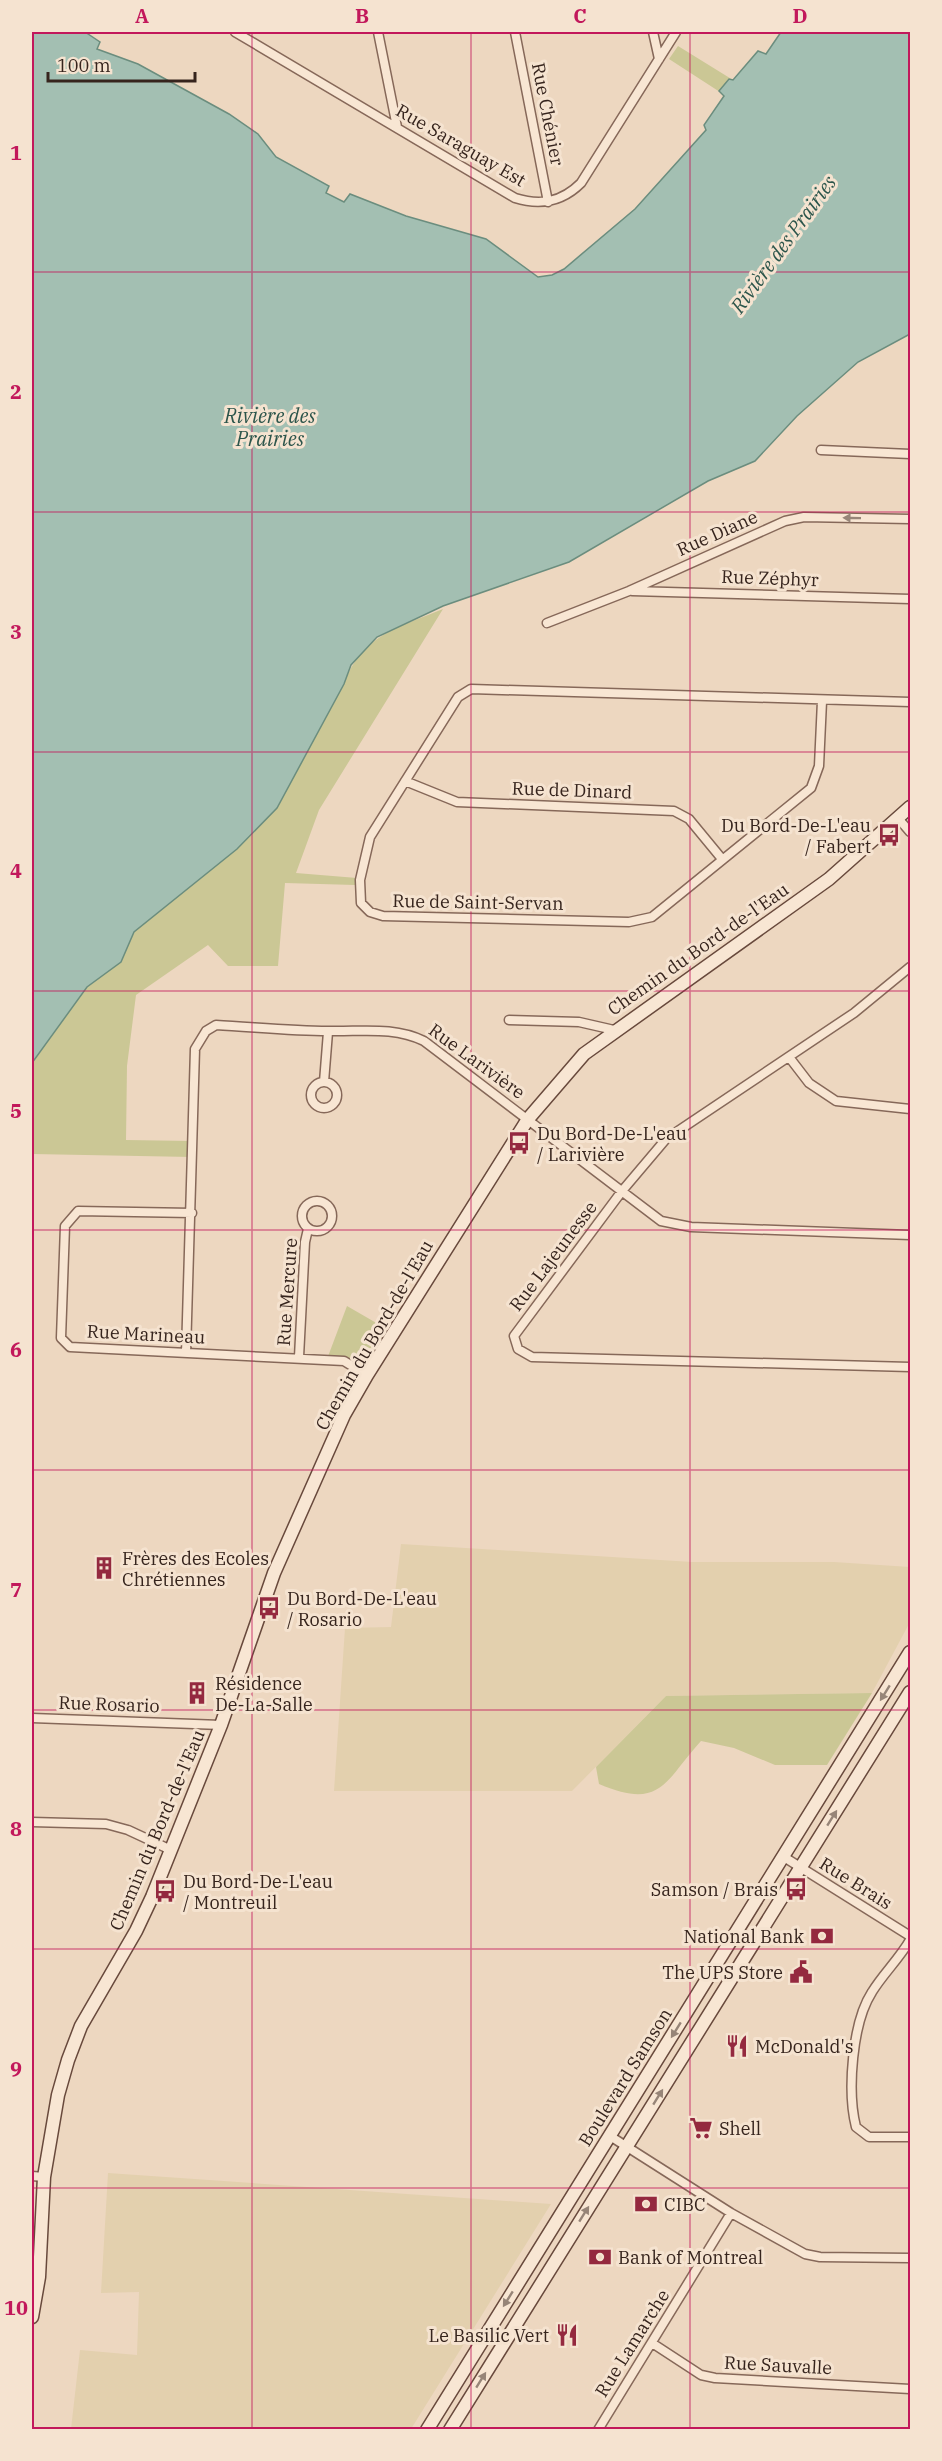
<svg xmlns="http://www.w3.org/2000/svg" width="942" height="2461" viewBox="0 0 942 2461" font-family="'IBM Plex Serif',serif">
<rect width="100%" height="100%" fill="#edd7c0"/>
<path fill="#e3d0ae" d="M 401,1544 L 692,1562 L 834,1562 L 910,1567 L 910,1622 L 872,1693 L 666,1696 L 572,1791 L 334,1791 L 345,1628 L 391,1627 Z
M 108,2173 L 551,2204 L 411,2429 L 71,2429 L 80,2350 L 137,2355 L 139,2292 L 101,2293 Z"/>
<path fill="#cbc795" d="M 678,46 L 733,80 L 723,94 L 669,59 Z
M 443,609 L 319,810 L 296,873 L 357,878 L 355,885 L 285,883 L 278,966 L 228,966 L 208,945 L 136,995 L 127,1066 L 126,1140 L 192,1141 L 192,1157 L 32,1154 L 32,1063 L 87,987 L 121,962 L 134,932 L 237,849 L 277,808 L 344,684 C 361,635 399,627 443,609 Z
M 347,1306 L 392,1332 L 367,1375 L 344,1361 L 327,1359 Z
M 872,1693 L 827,1765 L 775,1765 L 734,1748 L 701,1741 C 665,1780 662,1811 599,1784 L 596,1767 L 666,1696 Z"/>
<path fill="#a3bfb2" stroke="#6b8d7e" stroke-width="1.5" d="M 32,32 L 85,32 L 100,42 L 97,49 L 138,64 L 229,114 L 258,134 L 276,157 L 329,186 L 326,193 L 344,202 L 350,194 L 406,216 L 486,239 L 538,277 L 552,275 L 564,269 L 635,209 L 706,130 L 704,125 L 724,96 L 719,91 L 729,79 L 733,80 L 758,51 L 766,54 L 781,32 L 910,32 L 910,334 L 858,362 L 797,416 L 755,461 L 708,481 L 569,562 L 443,606 L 377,637 L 351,665 L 344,684 L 277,808 L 237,849 L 134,932 L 121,962 L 87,987 L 32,1063 Z"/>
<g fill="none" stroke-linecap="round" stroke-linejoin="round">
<g stroke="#866859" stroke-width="11">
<path id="street" d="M 235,32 L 515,198 C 541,206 562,202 581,183 L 676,32
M 378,32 L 397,127
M 515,32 L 548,202
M 653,32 L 659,59
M 821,450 L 910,454
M 632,591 L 910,599
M 547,623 L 629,591 L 785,521 L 804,517 L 910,519
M 822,701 L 819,766 L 811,788 L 652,917 L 629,922 L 383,916 L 370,912 L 361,903 L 360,880 L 370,837 L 458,697 L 471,689 L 910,702
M 405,781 L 457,802 L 674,811 L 689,819 L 722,859
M 898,818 L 910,832
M 910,967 L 854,1013 L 666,1139 L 622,1191 L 514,1336 L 518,1349 L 532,1357 L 910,1367
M 509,1020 L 579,1022 L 614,1030
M 789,1057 L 809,1083 L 836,1101 L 910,1109
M311 1095a13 13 0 1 1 26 0a13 13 0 1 1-26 0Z
M 324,1082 L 328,1032
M302 1216a15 15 0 1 1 30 0a15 15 0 1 1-30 0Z
M 192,1213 L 78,1211 L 65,1226 L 61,1338 L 70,1347 L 344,1361 L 367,1375
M 186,1353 L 195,1049 L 206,1031 L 216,1025 C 254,1027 291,1031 328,1031 C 361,1032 393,1026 424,1041 L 661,1221 L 691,1227 L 910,1235
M 299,1357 L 305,1242 L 308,1229
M 32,1718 L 221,1725
M 32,1822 L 106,1824 L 128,1830 L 171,1850
M 784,1857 L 910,1936
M 910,1940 C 899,1959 883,1974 872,1992 C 852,2023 847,2091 856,2127 L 869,2137 L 910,2137
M 610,2136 L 731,2213 L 805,2254 L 820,2257 L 910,2258
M 32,2176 L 44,2177
M 652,2343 L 701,2375 L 715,2378 L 910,2389
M 598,2430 L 731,2213"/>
</g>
<g stroke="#68493c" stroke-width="15">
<path id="secondary" d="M 32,2317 L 39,2277 L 44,2177 L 58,2095 L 68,2060 L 81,2026 L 136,1931 L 152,1897 L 221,1725 L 274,1573 L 344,1415 L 367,1375 L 528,1119 L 584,1054 L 829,879 L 910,807
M 427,2430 L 910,1652
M 450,2430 L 910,1692"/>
</g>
<use href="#street" stroke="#f8e6d3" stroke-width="8"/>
<use href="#secondary" stroke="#f8e6d3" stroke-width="12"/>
</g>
<defs><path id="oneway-solid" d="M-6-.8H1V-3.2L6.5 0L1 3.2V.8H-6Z" transform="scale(1.5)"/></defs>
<g fill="#978578">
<use href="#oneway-solid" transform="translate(852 518) rotate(-179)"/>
<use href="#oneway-solid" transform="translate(885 1693) rotate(122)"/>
<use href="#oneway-solid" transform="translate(832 1818) rotate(-58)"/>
<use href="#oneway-solid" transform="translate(676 2030) rotate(122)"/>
<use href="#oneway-solid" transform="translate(658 2097) rotate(-58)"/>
<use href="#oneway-solid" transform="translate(584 2214) rotate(-58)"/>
<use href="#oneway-solid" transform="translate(508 2299) rotate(122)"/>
<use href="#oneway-solid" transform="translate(481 2380) rotate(-58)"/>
</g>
<path fill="none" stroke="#c2185b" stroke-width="1.5" stroke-opacity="0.55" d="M 252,32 L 252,2430M 471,32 L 471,2430M 690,32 L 690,2430M 32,272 L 910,272M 32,512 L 910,512M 32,752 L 910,752M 32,991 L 910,991M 32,1230 L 910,1230M 32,1470 L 910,1470M 32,1710 L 910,1710M 32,1949 L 910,1949M 32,2188 L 910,2188"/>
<defs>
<g id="bus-bare" transform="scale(1.8)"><path d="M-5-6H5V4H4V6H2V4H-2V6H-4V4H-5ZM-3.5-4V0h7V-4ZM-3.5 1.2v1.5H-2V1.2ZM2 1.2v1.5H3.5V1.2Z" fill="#94293f" stroke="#f5e3d0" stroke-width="2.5" paint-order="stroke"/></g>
<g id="building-bare" transform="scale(1.8)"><path d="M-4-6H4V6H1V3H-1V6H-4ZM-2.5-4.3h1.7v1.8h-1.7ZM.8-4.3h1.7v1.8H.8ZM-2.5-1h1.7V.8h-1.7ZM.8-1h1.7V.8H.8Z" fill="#94293f" stroke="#f5e3d0" stroke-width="2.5" paint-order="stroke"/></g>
<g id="bank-bare" transform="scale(1.8)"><path d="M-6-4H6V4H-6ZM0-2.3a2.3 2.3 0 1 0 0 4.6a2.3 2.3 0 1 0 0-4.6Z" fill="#94293f" stroke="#f5e3d0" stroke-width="2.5" paint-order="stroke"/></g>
<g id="civic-bare" transform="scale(1.8)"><path d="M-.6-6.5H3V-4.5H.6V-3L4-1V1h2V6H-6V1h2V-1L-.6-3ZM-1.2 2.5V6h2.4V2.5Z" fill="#94293f" stroke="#f5e3d0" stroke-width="2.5" paint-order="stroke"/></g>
<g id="restaurant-bare" transform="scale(1.8)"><path d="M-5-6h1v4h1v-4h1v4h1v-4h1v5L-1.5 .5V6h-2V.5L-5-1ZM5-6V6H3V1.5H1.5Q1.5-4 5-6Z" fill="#94293f" stroke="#f5e3d0" stroke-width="2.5" paint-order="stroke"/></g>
<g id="supermarket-bare" transform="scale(1.8)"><path d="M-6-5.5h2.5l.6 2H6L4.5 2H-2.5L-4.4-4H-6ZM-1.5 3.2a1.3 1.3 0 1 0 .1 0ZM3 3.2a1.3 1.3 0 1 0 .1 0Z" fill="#94293f" stroke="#f5e3d0" stroke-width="2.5" paint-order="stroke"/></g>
</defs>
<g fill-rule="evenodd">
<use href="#bus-bare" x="889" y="835"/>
<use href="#bus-bare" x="519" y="1143"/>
<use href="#building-bare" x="104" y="1568"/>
<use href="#bus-bare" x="269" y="1608"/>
<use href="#building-bare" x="197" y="1693"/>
<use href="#bus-bare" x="796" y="1889"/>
<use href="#bus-bare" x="165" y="1891"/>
<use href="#bank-bare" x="822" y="1936"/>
<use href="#civic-bare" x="801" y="1972"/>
<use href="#restaurant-bare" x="737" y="2046"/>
<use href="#supermarket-bare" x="701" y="2128"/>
<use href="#bank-bare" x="646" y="2204"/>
<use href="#bank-bare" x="600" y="2257"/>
<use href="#restaurant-bare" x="567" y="2335"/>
</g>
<g text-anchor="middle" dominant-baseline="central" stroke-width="6" stroke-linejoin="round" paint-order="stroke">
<g font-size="18" fill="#36241d" stroke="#f5e3d0">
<text transform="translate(548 114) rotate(79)">Rue Chénier</text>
<text transform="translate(461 145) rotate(30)">Rue Saraguay Est</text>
<text transform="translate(717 533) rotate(-24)">Rue Diane</text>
<text transform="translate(770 578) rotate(2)">Rue Zéphyr</text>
<text transform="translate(572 790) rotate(2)">Rue de Dinard</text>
<text transform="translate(478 902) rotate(1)">Rue de Saint-Servan</text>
<text transform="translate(698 949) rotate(-35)">Chemin du Bord-de-l'Eau</text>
<text transform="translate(477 1061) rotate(36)">Rue Larivière</text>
<text transform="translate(553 1256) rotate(-53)">Rue Lajeunesse</text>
<text transform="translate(287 1292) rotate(-86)">Rue Mercure</text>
<text transform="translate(146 1334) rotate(3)">Rue Marineau</text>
<text transform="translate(374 1335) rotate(-60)">Chemin du Bord-de-l'Eau</text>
<text transform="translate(109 1704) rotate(2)">Rue Rosario</text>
<text transform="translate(157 1830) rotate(-67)">Chemin du Bord-de-l'Eau</text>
<text transform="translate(856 1883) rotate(32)">Rue Brais</text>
<text transform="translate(625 2077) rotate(-58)">Boulevard Samson</text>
<text transform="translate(632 2343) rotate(-58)">Rue Lamarche</text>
<text transform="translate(778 2365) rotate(3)">Rue Sauvalle</text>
</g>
<g font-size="18" fill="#36241d" stroke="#f5e3d0" text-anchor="start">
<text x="871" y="825" text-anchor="end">Du Bord-De-L'eau<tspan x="871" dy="21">/ Fabert</tspan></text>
<text x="537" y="1133">Du Bord-De-L'eau<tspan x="537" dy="21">/ Larivière</tspan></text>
<text x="122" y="1558">Frères des Ecoles<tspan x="122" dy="21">Chrétiennes</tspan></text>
<text x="287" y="1598">Du Bord-De-L'eau<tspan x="287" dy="21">/ Rosario</tspan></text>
<text x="215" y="1683">Résidence<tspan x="215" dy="21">De-La-Salle</tspan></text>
<text x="183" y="1881">Du Bord-De-L'eau<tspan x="183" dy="21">/ Montreuil</tspan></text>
<text x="778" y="1889" text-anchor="end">Samson / Brais</text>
<text x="804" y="1936" text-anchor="end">National Bank</text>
<text x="783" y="1972" text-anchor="end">The UPS Store</text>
<text x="755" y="2046">McDonald's</text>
<text x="719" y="2128">Shell</text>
<text x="664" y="2204">CIBC</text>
<text x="618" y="2257">Bank of Montreal</text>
<text x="549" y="2335" text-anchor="end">Le Basilic Vert</text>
</g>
<g font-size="20" font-style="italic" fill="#2c554b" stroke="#f5e3d0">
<text transform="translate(783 244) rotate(-54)">Rivière des Prairies</text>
<text x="270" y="415">Rivière des<tspan x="270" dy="23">Prairies</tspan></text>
</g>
</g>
<rect width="942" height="2461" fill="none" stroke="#f5e3d0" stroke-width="66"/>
<path d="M48 72v9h147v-9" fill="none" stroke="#36241d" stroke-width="3"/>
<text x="57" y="72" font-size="18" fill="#36241d" stroke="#f5e3d0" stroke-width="4.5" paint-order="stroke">100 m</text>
<rect x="33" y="33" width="876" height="2395" fill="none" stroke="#c2185b" stroke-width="2"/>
<g font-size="20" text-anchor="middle" font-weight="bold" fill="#c2185b">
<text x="142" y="23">A</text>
<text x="362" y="23">B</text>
<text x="580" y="23">C</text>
<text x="800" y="23">D</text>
<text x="16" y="160">1</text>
<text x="16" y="399">2</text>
<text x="16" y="639">3</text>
<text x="16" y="878">4</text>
<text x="16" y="1118">5</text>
<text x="16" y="1357">6</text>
<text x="16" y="1597">7</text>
<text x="16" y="1836">8</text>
<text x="16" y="2076">9</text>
<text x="16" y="2315">10</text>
</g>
</svg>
